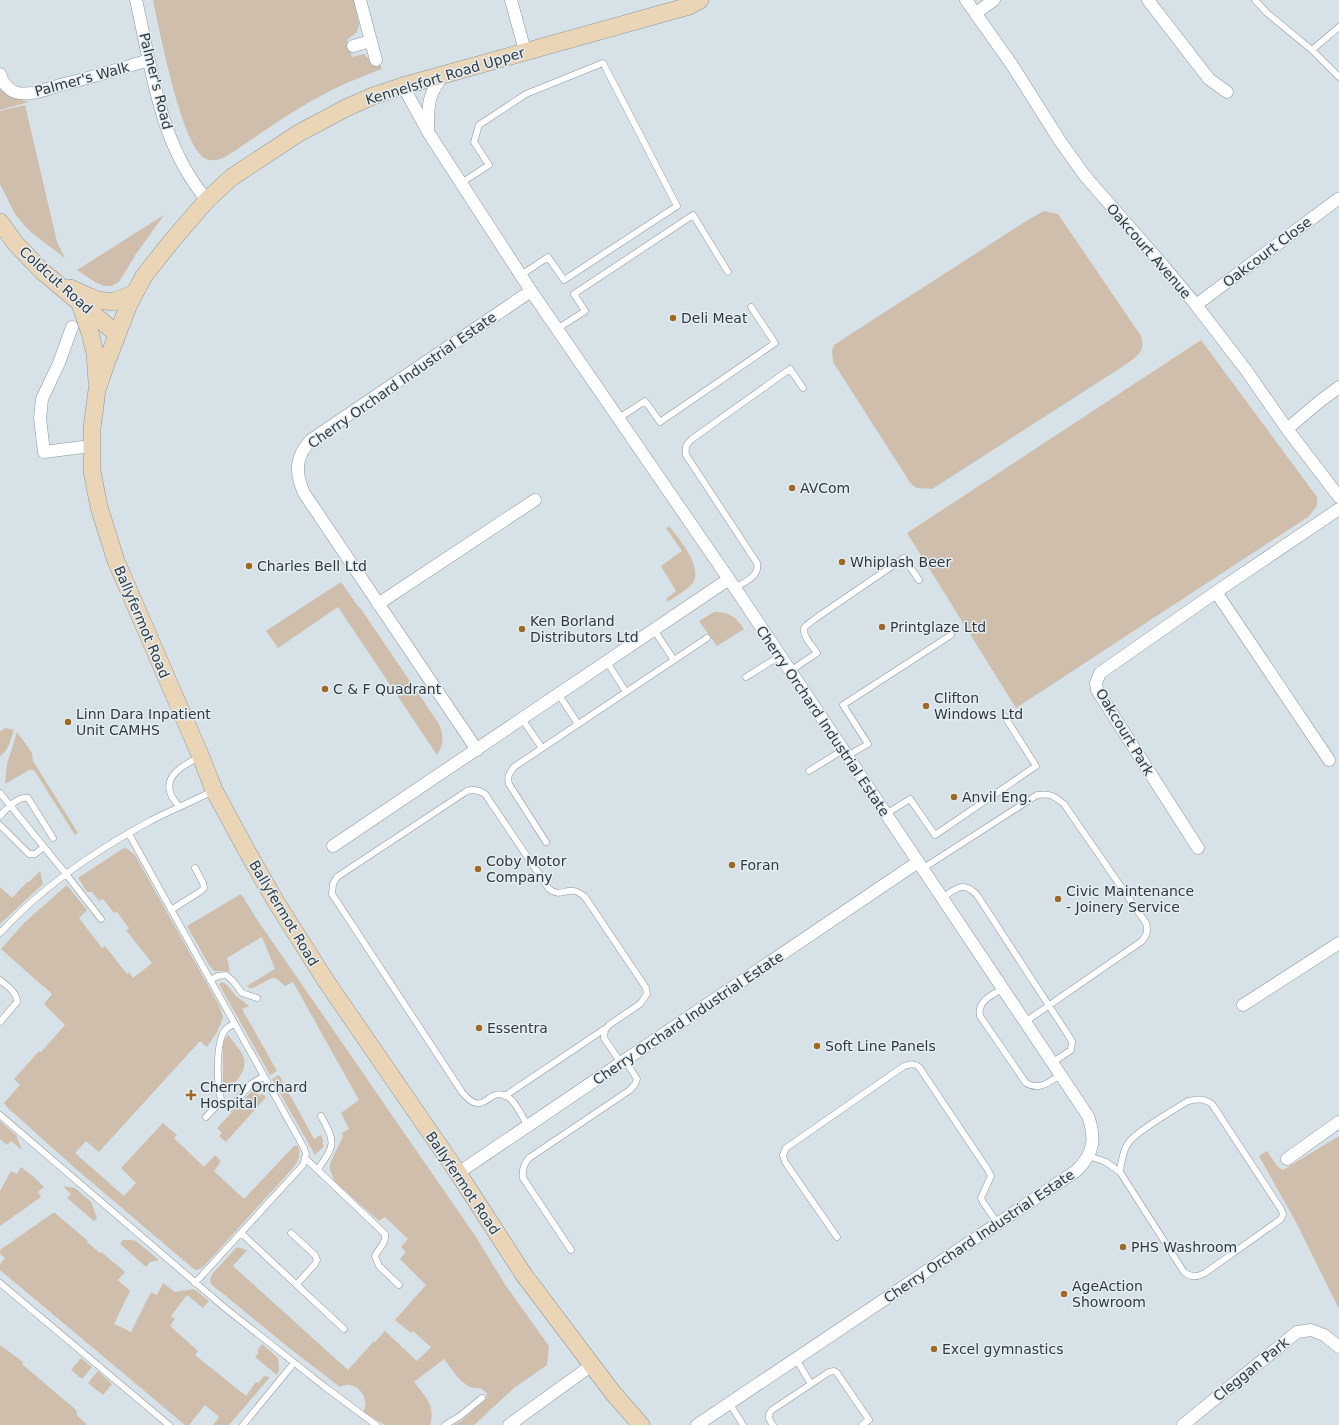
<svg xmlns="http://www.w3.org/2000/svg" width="1339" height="1425" viewBox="0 0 1339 1425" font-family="'DejaVu Sans',sans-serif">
<rect width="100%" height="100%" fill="#d6e1e8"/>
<path fill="#cfbeac" d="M 153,0 L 354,0 L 359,25 L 357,32 L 347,40 L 352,57 L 364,54 L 368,58 L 371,65 L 379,63 L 382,69 C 366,75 350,81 334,89 C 301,105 270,127 239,148 C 230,154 218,164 206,159 C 182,149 159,28 153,0 Z
M 0,89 L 12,97 L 29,102 L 0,110 Z
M 25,105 L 57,242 L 65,258 L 32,233 L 24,225 L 15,214 L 0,184 L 0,111 Z
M 1044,211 L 1058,214 L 1141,336 C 1145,351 1140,354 1128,363 L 932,489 L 917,488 L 911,484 L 833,362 L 832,351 L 834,345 L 1026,221 Z
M 164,215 L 136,254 L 119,282 L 112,286 L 104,286 L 95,282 L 77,270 Z
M 1201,340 L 1317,497 L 1317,506 L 1308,517 L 1016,708 L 907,533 Z
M 669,526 C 679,539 703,566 693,583 C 689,589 674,597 668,602 L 666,599 L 676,591 L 661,566 L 682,551 L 666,528 Z
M 341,582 L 357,605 L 361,609 L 439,724 C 444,736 444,744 437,755 L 338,607 L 278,648 L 266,631 Z
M 714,612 C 729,611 736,617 744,629 L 717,646 L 699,621 Z
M 6,728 L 14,730 C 11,738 8,752 0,756 L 0,731 Z
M 17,732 L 32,753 L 33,761 L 78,833 L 75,835 L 34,770 L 29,770 L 5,784 L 7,764 Z
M 126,848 L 135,855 L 220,1007 L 223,1018 L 217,1032 L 207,1047 L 200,1041 L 99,1152 L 86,1141 L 75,1153 L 124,1196 L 136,1183 L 121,1168 L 163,1123 L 177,1135 L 174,1138 L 204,1167 L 215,1155 L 221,1161 L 214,1171 L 244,1199 L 294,1146 L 298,1146 C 301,1155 299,1160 293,1168 L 205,1265 L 200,1269 L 195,1270 L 76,1169 L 9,1109 L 4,1103 L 20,1085 L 14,1079 L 39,1051 L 41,1052 L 65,1025 L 44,1004 L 52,994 L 1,949 L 24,923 L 67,885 L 87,910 L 79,918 L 102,948 L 105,946 L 127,974 L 129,972 L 133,978 L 152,963 L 126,930 L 129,928 L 117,912 L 114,913 L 103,899 L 99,901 L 92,892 L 87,892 L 78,878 L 122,849 Z
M 40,871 L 43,884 L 0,924 L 0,887 L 12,898 L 27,882 L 29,882 Z
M 241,894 L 256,918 L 476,1237 L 506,1286 L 549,1346 L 547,1365 L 514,1388 L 474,1425 L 453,1425 L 461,1421 L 486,1399 L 487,1393 L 480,1388 C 464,1391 452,1369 444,1359 L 414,1382 C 425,1396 436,1406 430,1425 L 385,1425 L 363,1412 C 372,1399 355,1378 340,1387 L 288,1347 L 211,1284 L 210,1279 L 213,1273 L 237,1247 L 247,1250 L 233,1266 L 348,1370 L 374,1341 L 375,1342 L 385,1331 L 417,1361 L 431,1347 L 413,1331 L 411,1333 L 395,1320 L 426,1285 L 400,1259 L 406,1252 L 401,1247 L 408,1239 L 385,1217 L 379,1221 L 335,1182 L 330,1170 L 330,1164 L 343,1136 L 342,1133 L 349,1129 L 341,1113 L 359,1100 L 293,982 L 285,986 L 277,979 L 272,978 L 253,988 L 249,988 L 247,986 L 275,969 L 262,937 L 227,958 L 230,971 L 214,971 L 209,965 L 187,926 Z
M 222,982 L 227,985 L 236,996 L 249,1006 L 242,1009 L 277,1071 L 270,1075 L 219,984 Z
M 228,1035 C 233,1041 243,1053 244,1059 C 247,1072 234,1084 226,1091 L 223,1086 L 223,1046 L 224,1041 Z
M 279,1075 L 314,1139 L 321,1135 L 323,1140 L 323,1147 L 315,1155 L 272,1079 Z
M 253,1090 L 260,1096 L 262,1094 L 266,1097 L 226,1142 L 219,1136 L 222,1133 L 217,1128 Z
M 0,1121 L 16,1135 L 22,1150 L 11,1141 L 7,1145 L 0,1139 Z
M 1339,1136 L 1339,1309 L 1297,1224 L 1259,1156 L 1267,1151 L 1277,1166 L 1283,1170 Z
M 21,1167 L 35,1178 L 44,1187 L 38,1192 L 41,1197 L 0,1226 L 0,1191 L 11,1171 L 17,1174 Z
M 63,1186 L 75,1188 L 91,1202 L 97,1218 L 94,1221 L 67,1198 L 71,1194 Z
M 53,1213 L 55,1213 L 88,1241 L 87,1242 L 100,1253 L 101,1252 L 125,1272 L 118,1280 L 130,1291 L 114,1324 L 131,1332 L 151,1292 L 157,1295 L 163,1283 L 175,1292 L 194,1289 L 209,1301 L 203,1308 L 187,1295 L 171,1316 L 175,1319 L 170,1326 L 198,1351 L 195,1355 L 246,1396 L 256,1382 L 258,1383 L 264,1376 L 270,1377 L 229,1425 L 213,1425 L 219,1417 L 205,1405 L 189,1425 L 185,1425 L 0,1270 L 0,1264 L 5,1258 L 0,1254 L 0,1250 Z
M 123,1240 L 131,1240 L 136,1241 L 159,1260 L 150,1262 L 146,1267 L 120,1244 Z
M 262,1344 L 278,1358 L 279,1370 L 277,1375 L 255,1357 L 259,1352 L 257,1351 Z
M 0,1345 L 23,1362 L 22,1364 L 76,1410 L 77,1415 L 87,1425 L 0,1425 Z
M 81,1358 L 92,1367 L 82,1379 L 71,1370 Z
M 98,1371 L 112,1384 L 103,1395 L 88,1383 Z"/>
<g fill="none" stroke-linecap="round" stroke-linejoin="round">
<g stroke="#8d979e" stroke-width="7">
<path id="lane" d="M 1255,0 L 1267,13 L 1312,50 L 1339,77
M 1312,50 L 1339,27
M 461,183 L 489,165 L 474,142 L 479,125 L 526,94 L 603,63 L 677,206 L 564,280 L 548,257 L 521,275
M 557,329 L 585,311 L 574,294 L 693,215 L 728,272
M 619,418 L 645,401 L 660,422 L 775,343 L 751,307
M 735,588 C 745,582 760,576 757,563 L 686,455 C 685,447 686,444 692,439 L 790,369 L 803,388
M 654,630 L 674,660
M 607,662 L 626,692
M 790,671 L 817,653 C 813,647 800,633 805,627 C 808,623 813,621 816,618 L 904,558 L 919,580
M 746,677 L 780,656
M 559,695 L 578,724
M 522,719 L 542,748
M 847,756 L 868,744 L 843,705 L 951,635
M 809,771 L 843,750
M 0,793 L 66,874 L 101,919
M 180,807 C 177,804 174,800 172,797 C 161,776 185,764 200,757
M 886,814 L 910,799 L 935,835 L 1036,766 L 1005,717
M 0,816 C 7,808 18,796 28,798 L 53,838
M 0,825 L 29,854 L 35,854 L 44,847
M 129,834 L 304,1148 L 306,1154 L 303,1165 L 195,1283
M 546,842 L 509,784 C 507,777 509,773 514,767 L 707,638
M 922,869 L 1037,795 C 1050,793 1054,796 1064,804 L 1146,923 C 1148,931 1147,935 1142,941 L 1025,1022
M 942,898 C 956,889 963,880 977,895 L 1072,1041 L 1071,1050 L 1052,1063
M 171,910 L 201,891 L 204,888 L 203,883 L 195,868
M 0,933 C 41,888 98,849 152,820 C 172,810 193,801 213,791
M 0,980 C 7,986 17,992 17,1002 L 0,1022
M 210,980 L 218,976 L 226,975 L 233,981 L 242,993 L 257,998
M 1002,989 C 992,995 977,1001 980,1016 L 1026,1083 C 1039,1091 1049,1082 1060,1075
M 234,1024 C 232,1025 228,1027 226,1029 C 215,1041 217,1085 221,1099 C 222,1102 227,1105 230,1108 L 251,1084 L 264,1076
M 505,1096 L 606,1028
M 0,1115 L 225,1308 L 325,1387 L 376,1425
M 206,1117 L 222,1100
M 528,1126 C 522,1117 517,1103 508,1097 C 488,1084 485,1121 462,1092 L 332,894 L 333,884 L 337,877 L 467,791 C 474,789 479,790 485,794 L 549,889 C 563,900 568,882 585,897 L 646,988 L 647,994 L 640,1004 L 609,1025 L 605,1030 L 604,1038 L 621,1063
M 1089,1156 L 1106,1162 L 1120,1172 L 1184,1272 C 1192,1278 1197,1277 1205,1273 L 1281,1219 L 1283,1214 L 1281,1209 L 1212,1104 C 1203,1098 1198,1099 1188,1101 C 1174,1110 1133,1133 1127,1145 C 1122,1154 1121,1163 1120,1172
M 305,1158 L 385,1234 C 386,1245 378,1248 375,1256 L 379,1266 L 399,1285
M 318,1169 C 335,1145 336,1143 321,1116
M 241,1233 L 344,1329
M 291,1233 L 315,1255 L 317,1260 L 315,1264 L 297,1284
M 837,1237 L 785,1162 L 783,1155 L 786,1148 L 904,1066 C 910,1064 914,1063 919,1067 L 988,1170 L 991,1176 L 981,1198 L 983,1202 L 998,1224
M 571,1250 L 523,1178 C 522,1169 524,1164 529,1158 L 630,1090 L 635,1084 L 637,1079 L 625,1060
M 0,1283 L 169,1425
M 796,1359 L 811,1384
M 730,1404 L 743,1425
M 243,1425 L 294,1363
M 445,1425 L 460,1416 L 482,1398
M 773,1425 L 769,1419 L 769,1414 L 772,1410 L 829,1372 L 834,1371 L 837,1373 L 869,1420 L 862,1425"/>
</g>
<g stroke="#8d979e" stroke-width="13">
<path id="street" d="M 136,0 C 152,69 159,144 207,200
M 360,0 L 376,60
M 511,0 L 525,51
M 966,0 L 1012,65 L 1060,141 L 1085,176 L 1161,263 L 1196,305 L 1246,370 L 1287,429 L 1339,497
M 1148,0 L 1209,79 L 1227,92
M 976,13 L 994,0
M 353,46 L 371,41
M 0,74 C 2,81 7,89 15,92 C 29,97 47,89 60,85 C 90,78 119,69 149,60
M 403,86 L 428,132 L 531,291 L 735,588 L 1088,1116 C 1096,1139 1094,1154 1076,1171 L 697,1425
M 428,131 C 428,107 427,93 445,74
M 1196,305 L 1338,199
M 72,327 L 59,363 L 42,399 L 40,418 L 44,452 L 91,446
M 1287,429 L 1319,402 L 1339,387
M 1216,592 L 1329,760
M 378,604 L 535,500
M 477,750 L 304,493 C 295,473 295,456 311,440 L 531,291
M 333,846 L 729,579
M 1198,848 L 1097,690 L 1096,683 L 1100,673 L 1216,592 L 1339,509
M 1243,1005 L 1339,943
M 1287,1159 L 1339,1122
M 458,1173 L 918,862
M 509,1425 L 592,1365
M 1183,1425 L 1297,1332 L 1311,1330 L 1324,1335 L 1339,1347"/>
</g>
<g stroke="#8d979e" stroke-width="18">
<path id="secondary" d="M 0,222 L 16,244 L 42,271 L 117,334
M 70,288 L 97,300 L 113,302 L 133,294
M 80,304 L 90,333 L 95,353 L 97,382
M 641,1425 L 613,1393 L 524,1275 L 458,1173 L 326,981 L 276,902 L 248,853 L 214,790 L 201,757 L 116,561 L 99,507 L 92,471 L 92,428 L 97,390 L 107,361 L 129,304 L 144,276 L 170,243 L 207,200 L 232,177 L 299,133 L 346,108 L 373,96 L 403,86 L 689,6 L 700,0"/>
</g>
<use href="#lane" stroke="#fff" stroke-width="6"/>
<use href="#street" stroke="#fff" stroke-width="12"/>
<use href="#secondary" stroke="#ead6b6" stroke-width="17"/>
</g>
<g fill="#9e6922" stroke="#e3eef5" stroke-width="1.5">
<circle cx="673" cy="318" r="4"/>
<circle cx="792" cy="488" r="4"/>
<circle cx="842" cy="562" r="4"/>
<circle cx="249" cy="566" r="4"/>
<circle cx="882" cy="627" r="4"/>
<circle cx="522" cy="629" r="4"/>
<circle cx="325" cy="689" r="4"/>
<circle cx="926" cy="706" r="4"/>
<circle cx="68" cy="722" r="4"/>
<circle cx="954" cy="797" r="4"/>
<circle cx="732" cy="865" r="4"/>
<circle cx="478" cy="869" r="4"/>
<circle cx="1058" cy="899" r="4"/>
<circle cx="479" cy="1028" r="4"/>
<circle cx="817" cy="1046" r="4"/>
<path d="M189 1089h4v4h4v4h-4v4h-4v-4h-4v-4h4z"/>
<circle cx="1123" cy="1247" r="4"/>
<circle cx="1064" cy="1294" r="4"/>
<circle cx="934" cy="1349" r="4"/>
</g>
<g text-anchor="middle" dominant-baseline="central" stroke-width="3" stroke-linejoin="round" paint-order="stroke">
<g font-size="14" fill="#34393b" stroke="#e3eef5">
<text transform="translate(445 76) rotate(-17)">Kennelsfort Road Upper</text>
<text transform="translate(82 79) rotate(-15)">Palmer's Walk</text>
<text transform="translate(156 81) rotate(76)">Palmer's Road</text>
<text transform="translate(1149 251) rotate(49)">Oakcourt Avenue</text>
<text transform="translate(1267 252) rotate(-37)">Oakcourt Close</text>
<text transform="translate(56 280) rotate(42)">Coldcut Road</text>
<text transform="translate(402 380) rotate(-35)">Cherry Orchard Industrial Estate</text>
<text transform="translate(142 622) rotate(67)">Ballyfermot Road</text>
<text transform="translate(823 721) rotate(56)">Cherry Orchard Industrial Estate</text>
<text transform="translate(1125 732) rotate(59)">Oakcourt Park</text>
<text transform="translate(284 913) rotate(59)">Ballyfermot Road</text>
<text transform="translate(688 1018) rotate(-34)">Cherry Orchard Industrial Estate</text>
<text transform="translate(463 1183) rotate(56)">Ballyfermot Road</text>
<text transform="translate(979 1236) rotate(-34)">Cherry Orchard Industrial Estate</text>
<text transform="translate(1251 1369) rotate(-39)">Cleggan Park</text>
</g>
<g font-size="14" fill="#34393b" stroke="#e3eef5" text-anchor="start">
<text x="681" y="318">Deli Meat</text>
<text x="800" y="488">AVCom</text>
<text x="850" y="562">Whiplash Beer</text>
<text x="257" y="566">Charles Bell Ltd</text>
<text x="530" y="621">Ken Borland<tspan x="530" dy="16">Distributors Ltd</tspan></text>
<text x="890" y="627">Printglaze Ltd</text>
<text x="333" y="689">C &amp; F Quadrant</text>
<text x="934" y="698">Clifton<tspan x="934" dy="16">Windows Ltd</tspan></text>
<text x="76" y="714">Linn Dara Inpatient<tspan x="76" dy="16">Unit CAMHS</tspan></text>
<text x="962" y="797">Anvil Eng.</text>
<text x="486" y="861">Coby Motor<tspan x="486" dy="16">Company</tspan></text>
<text x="740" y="865">Foran</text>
<text x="1066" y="891">Civic Maintenance<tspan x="1066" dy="16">- Joinery Service</tspan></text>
<text x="487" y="1028">Essentra</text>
<text x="825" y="1046">Soft Line Panels</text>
<text x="200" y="1087">Cherry Orchard<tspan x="200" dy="16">Hospital</tspan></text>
<text x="1131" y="1247">PHS Washroom</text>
<text x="1072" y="1286">AgeAction<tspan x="1072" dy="16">Showroom</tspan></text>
<text x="942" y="1349">Excel gymnastics</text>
</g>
</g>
</svg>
